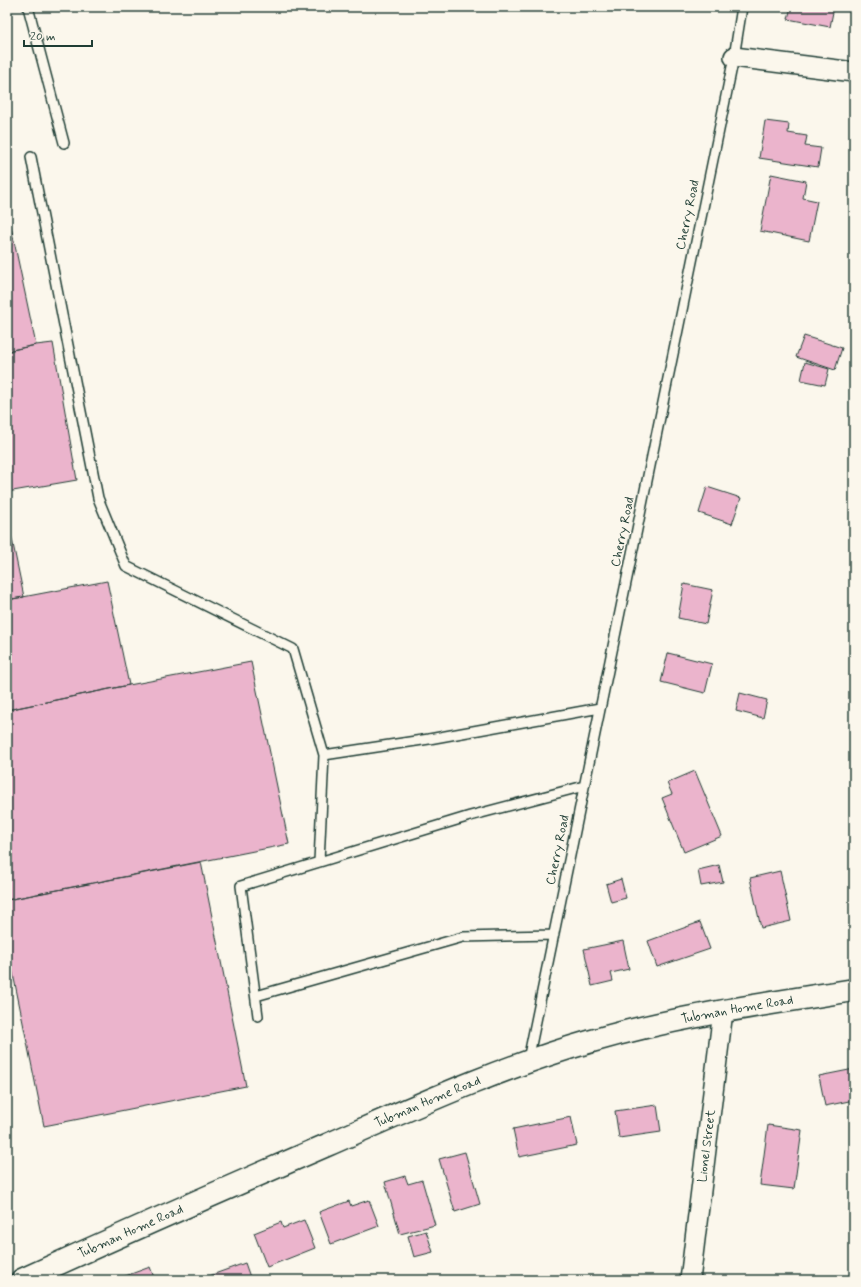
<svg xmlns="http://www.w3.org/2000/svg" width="861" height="1287" viewBox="0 0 861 1287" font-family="Mynerve,sans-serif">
<rect width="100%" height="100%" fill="#fbf7ec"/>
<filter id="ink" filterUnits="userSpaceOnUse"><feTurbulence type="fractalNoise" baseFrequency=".025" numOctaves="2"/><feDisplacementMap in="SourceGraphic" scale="8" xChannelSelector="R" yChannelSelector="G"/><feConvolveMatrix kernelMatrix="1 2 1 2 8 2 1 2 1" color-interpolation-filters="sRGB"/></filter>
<g filter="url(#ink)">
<path fill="#ebb4cc" stroke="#1f3d34" d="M 791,7 L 834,7 L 830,27 L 788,19 Z
M 765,121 L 789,124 L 788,133 L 807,136 L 805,146 L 821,148 L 818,167 L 759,158 Z
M 771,174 L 806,181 L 803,198 L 817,201 L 809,241 L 760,231 Z
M 7,208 L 36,345 L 7,351 Z
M 804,336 L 842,348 L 835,370 L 796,357 Z
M 53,343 L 77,480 L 7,492 L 7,351 L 36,345 Z
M 805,362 L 829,369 L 825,385 L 801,380 Z
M 707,487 L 741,498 L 732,524 L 699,513 Z
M 7,515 L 24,597 L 7,600 Z
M 107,581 L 129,685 L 7,710 L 7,600 Z
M 684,584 L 713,590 L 706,624 L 678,618 Z
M 668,653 L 712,664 L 705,693 L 661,682 Z
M 251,662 L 289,844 L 7,900 L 7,710 L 129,685 Z
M 740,693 L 767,700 L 763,718 L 736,711 Z
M 695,771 L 722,836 L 684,852 L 662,798 L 672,794 L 667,783 Z
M 201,862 L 246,1086 L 44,1126 L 7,944 L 7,900 Z
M 719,865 L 723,882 L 701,886 L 698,870 Z
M 780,871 L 791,921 L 761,928 L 750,878 Z
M 621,879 L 626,898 L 611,902 L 606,884 Z
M 700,922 L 710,949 L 657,967 L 648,941 Z
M 623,941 L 629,969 L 611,973 L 613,981 L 592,986 L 584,949 Z
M 854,1069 L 854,1101 L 854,1100 L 825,1106 L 819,1076 Z
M 657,1105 L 661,1132 L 619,1138 L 615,1111 Z
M 571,1117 L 577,1145 L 519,1157 L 513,1129 Z
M 768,1125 L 802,1130 L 794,1189 L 760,1185 Z
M 465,1152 L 480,1204 L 455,1212 L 439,1159 Z
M 405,1176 L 408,1184 L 422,1180 L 435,1225 L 400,1234 L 385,1182 Z
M 369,1200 L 379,1226 L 331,1244 L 319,1212 L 349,1201 L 351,1206 Z
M 304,1220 L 315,1248 L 267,1267 L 254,1233 L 281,1222 L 283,1228 Z
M 426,1231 L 433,1252 L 414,1257 L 408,1236 Z
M 245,1263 L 251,1280 L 198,1280 Z
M 150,1267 L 155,1280 L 121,1280 L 120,1278 Z
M 624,1276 L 624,1280 L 594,1280 L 594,1277 Z"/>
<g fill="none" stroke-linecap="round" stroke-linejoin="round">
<g stroke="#1f3d34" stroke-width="12">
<path id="service" d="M 28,7 L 64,143
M 31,157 L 98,498 L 126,566 L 293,649 L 324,755 L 319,862
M 324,755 L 429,739 L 600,708
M 256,996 L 463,937 L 554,935
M 258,1016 L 241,886 L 470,816 L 584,786
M 528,1060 L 734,57 L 742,7"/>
</g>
<g stroke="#1f3d34" stroke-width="22">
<g id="minor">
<path d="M 734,57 L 854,72"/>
<path id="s1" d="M 690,1280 L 723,1011"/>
</g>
</g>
<g stroke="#1f3d34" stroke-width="25">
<g id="tertiary">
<path id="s2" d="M 22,1280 C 123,1234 225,1189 327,1145 C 414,1107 501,1067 592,1041 C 678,1016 766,1004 854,990"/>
</g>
</g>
<use href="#service" stroke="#fbf7ec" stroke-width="9"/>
<use href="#minor" stroke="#fbf7ec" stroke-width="19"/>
<use href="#tertiary" stroke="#fbf7ec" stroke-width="22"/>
</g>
</g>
<g text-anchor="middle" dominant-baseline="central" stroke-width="3" stroke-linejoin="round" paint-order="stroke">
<g font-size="13" fill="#1f3d34" stroke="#fbf7ec">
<text transform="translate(688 215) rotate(-78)">Cherry Road</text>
<text transform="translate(623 532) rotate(-78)">Cherry Road</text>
<text transform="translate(558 850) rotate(-78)">Cherry Road</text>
<text stroke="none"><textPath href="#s2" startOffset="767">Tubman Home Road</textPath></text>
<text stroke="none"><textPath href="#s2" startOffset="443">Tubman Home Road</textPath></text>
<text stroke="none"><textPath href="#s1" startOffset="135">Lionel Street</textPath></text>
<text stroke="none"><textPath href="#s2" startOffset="119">Tubman Home Road</textPath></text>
</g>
</g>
<rect width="861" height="1287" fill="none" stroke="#fbf7ec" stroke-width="24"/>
<rect x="12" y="12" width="837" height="1263" fill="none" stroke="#1f3d34" stroke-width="1.5" filter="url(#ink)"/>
<path d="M24 40v6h68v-6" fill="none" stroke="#1f3d34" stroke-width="2"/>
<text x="30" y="40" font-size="12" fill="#1f3d34" stroke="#fbf7ec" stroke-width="3" paint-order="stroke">20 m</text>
</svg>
